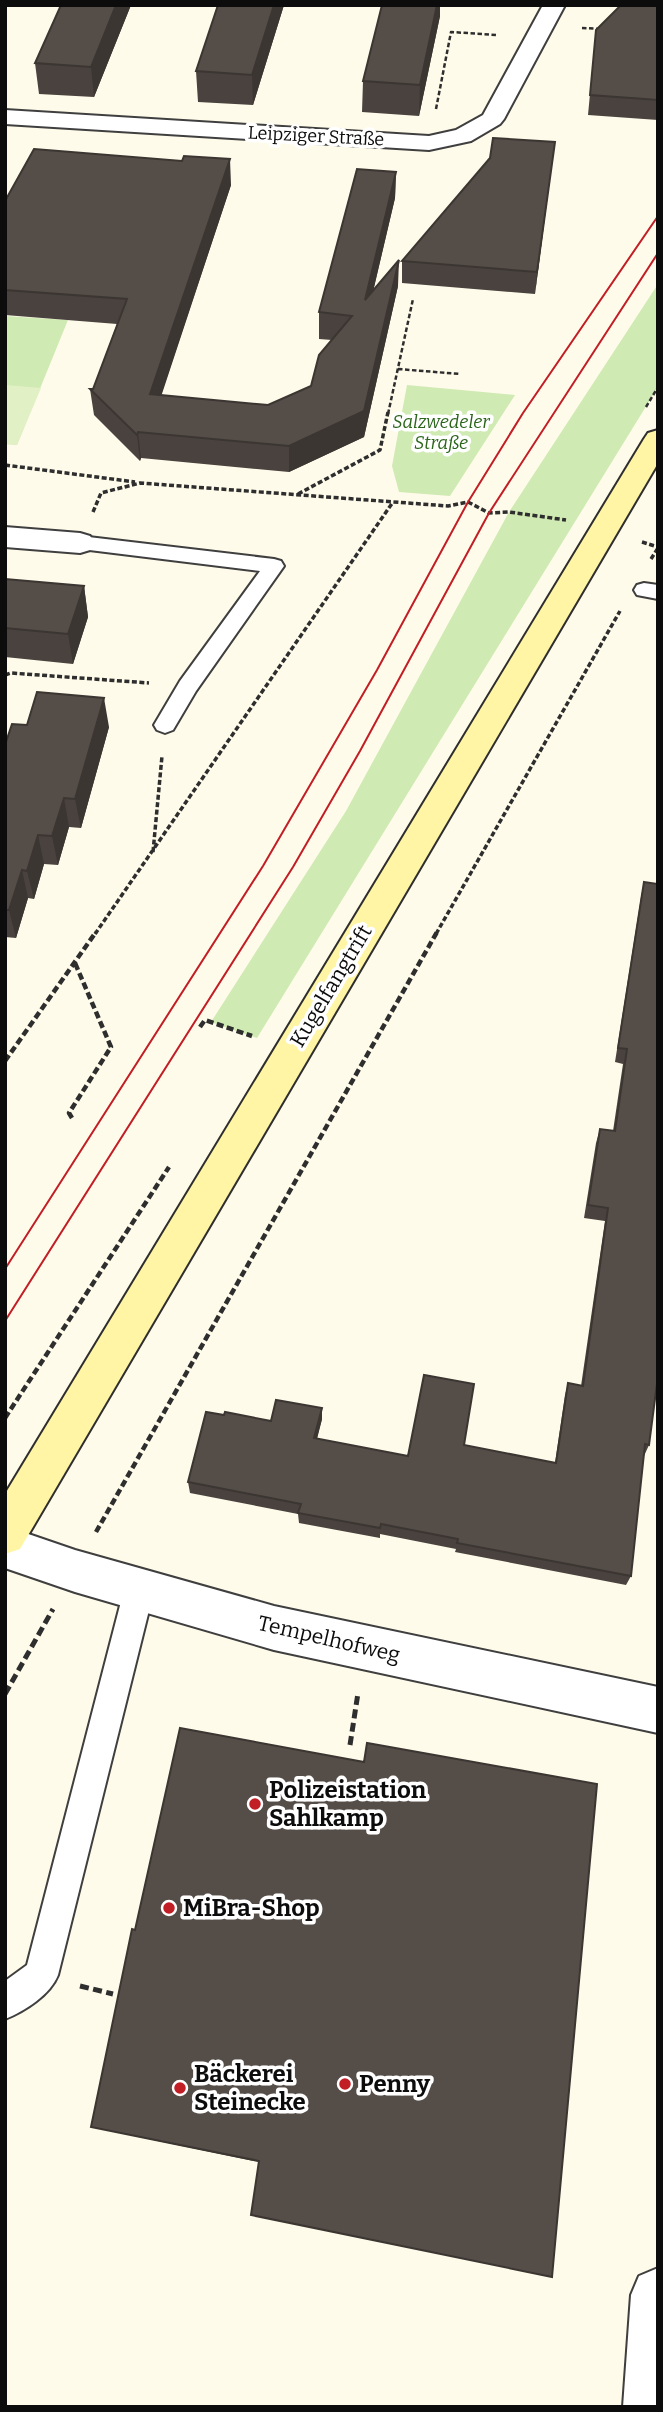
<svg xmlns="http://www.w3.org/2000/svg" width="663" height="2412" viewBox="0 0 663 2412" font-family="Bitter,serif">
<rect width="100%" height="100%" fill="#fffbea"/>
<path fill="#d0eab3" d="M 658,284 L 658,387 L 257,1038 L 211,1022 L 346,811 L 509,512 Z
M 5,316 L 68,320 L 17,445 L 5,444 Z
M 407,385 L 515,395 L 450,496 L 399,492 L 392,466 Z"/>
<path fill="#e2f1c5" d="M 5,385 L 41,388 L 17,445 L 5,444 Z"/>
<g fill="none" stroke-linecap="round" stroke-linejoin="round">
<g stroke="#3f3f3f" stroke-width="4">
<path id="lane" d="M 80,536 L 274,559 L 281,561 L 284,566 L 196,691 L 173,730 L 165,733 L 157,730 L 154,725 L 180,681 L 260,571 L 73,548 L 70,543 L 73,538 Z
M 644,583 L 658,585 L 658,599 L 637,595 L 634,590 L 637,585 Z
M 139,1575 L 150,1580 L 154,1590 L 58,1975 C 50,1995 25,2011 5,2019 L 5,1981 L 27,1965 L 124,1590 L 128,1580 Z"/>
</g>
<g stroke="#3f3f3f" stroke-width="4">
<path id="street" d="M 543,5 L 565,5 L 504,119 L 500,124 L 471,141 L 429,150 L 5,124 L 5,110 L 429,136 L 456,130 L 483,115 Z
M 5,527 L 80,533 L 90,536 L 95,543 L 90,550 L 80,553 L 5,547 Z
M 5,1526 L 75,1550 L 274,1606 L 658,1687 L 658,1733 L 274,1650 L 75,1592 L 5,1568 Z
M 658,2268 L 658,2407 L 623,2407 L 631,2295 L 639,2276 Z"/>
</g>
<g stroke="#2e2e2e" stroke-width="4">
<path id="secondary" d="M 658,430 L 658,463 L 20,1549 L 5,1554 L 5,1494 L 644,439 L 648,433 Z"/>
</g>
<path stroke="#2e2e2e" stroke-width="2.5" stroke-dasharray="4.5 2.5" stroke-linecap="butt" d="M 582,28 L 601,29
M 436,109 L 451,32 L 497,35
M 398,369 L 460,374
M 646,407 L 658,387
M 388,414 L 413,299"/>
<path stroke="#2e2e2e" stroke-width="3.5" stroke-dasharray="5 2.5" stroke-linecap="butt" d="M 5,465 L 135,482
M 298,494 L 380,450 L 388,412
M 93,512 L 101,493 L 140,483 L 448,506 L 468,502 L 489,513 L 509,512 L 566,520
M 642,542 L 658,547
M 651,559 L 658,548
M 5,675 L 11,673 L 149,683
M 153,852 L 162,756
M 95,934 L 393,502
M 436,934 L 620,611"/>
<path stroke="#2e2e2e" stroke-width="4.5" stroke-dasharray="7 3.5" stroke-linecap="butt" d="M 200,1027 L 205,1020 L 252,1036
M 5,1061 L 96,932
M 72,1118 L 69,1113 L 111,1047 L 75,963
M 5,1418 L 169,1167
M 96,1532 L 437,932"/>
<path stroke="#2e2e2e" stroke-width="5" stroke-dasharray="9 4.5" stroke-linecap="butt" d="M 5,1694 L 53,1609
M 350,1745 L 358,1693
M 80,1986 L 113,1994"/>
<use href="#lane" fill="#fff" fill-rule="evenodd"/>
<use href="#street" fill="#fff" fill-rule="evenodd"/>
<use href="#secondary" fill="#fff5a5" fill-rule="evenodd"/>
<path stroke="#c11e26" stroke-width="2" d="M 5,1269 L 263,866 L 377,670 L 468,502 L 523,413 L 658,216
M 5,1321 L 293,867 L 360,751 L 489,513 L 658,253"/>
</g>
<path fill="#49423e" d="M 131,5 L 94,97 L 39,94 L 35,63 Z
M 218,5 L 284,5 L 253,105 L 198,102 L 196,71 Z
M 382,5 L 440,5 L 440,16 L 419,116 L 362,112 L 363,81 Z
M 658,5 L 658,120 L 588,115 L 596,30 Z
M 552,163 L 535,294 L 402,283 L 402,261 Z
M 396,172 L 395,198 L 373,291 L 398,286 L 364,437 L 289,472 L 141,458 L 140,461 L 94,415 L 90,389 L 93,389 L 117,324 L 5,315 L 5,201 L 231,185 L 161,395 L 268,405 L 311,386 L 332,340 L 319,339 L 319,312 Z
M 5,579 L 84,586 L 88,617 L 73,664 L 5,657 Z
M 27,725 L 109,727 L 81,828 L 69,827 L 58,865 L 44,864 L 34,899 L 28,898 L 16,938 L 5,937 L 5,745 Z
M 644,882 L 649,1445 L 644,1456 L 631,1576 L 626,1585 L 455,1552 L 456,1549 L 380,1534 L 380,1538 L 299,1523 L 298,1514 L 190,1493 L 188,1482 L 224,1415 L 271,1421 L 322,1408 L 322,1419 L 317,1439 L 408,1456 L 464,1445 L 555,1463 L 565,1395 L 568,1383 L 581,1386 L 605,1221 L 584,1218 L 596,1143 L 600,1129 L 613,1131 L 623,1064 L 615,1062 L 641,897 Z
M 364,1762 L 597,1784 L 259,2162 L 91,2127 L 135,1930 Z"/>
<path fill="#3c3632" d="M 116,5 L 131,5 L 94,97 L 91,67 Z
M 274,5 L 284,5 L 253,105 L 252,75 Z
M 437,5 L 440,5 L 440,16 L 419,116 L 420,85 Z
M 555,142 L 552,163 L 535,294 L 537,272 Z
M 230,159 L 231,185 L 153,421 L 150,394 Z
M 396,172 L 395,198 L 365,326 L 365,300 Z
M 399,260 L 398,286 L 364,437 L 289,472 L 289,446 Z
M 138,432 L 141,458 L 140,461 L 137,435 Z
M 84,586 L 88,617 L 73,664 L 68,634 Z
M 104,698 L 109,727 L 81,828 L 75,799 Z
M 64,798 L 69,827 L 58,865 L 52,836 Z
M 38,835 L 44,864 L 34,899 L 27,871 Z
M 22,870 L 28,898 L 16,938 L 9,910 Z
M 322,1408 L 322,1419 L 314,1449 L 314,1438 Z"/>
<path fill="#554d48" stroke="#3c3632" stroke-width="2" d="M 61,5 L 116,5 L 91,67 L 35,63 Z
M 218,5 L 274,5 L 252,75 L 196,71 Z
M 382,5 L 437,5 L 420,85 L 363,81 Z
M 621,5 L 658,5 L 658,100 L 590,95 L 596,30 Z
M 493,138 L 555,142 L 537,272 L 402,261 L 490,158 Z
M 34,149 L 182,161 L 184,156 L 230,159 L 150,394 L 268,405 L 311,386 L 319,355 L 352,316 L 319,312 L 357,169 L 396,172 L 365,300 L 399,260 L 364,411 L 289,446 L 138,432 L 137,435 L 90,389 L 93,389 L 127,299 L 5,290 L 5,201 Z
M 5,579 L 84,586 L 68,634 L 5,628 Z
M 37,692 L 104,698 L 75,799 L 64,798 L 52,836 L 38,835 L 27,871 L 22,870 L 9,910 L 5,910 L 5,745 L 12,724 L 27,725 Z
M 644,882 L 658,884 L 658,1376 L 649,1445 L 645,1444 L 631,1576 L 457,1543 L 458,1539 L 381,1524 L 380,1528 L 298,1513 L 301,1504 L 188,1482 L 206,1412 L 224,1415 L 225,1412 L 271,1421 L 276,1400 L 322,1408 L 314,1438 L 408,1456 L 424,1375 L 474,1384 L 464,1445 L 556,1463 L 568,1383 L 583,1386 L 608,1208 L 588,1205 L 600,1129 L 615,1131 L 627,1049 L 618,1048 Z
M 180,1728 L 364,1762 L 367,1743 L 597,1784 L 552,2277 L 251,2215 L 259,2161 L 91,2127 L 132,1929 L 135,1930 Z"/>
<g fill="#c11e26" stroke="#fff" stroke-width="2.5">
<circle cx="255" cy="1804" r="7"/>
<circle cx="169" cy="1908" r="7"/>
<circle cx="345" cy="2084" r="7"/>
<circle cx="180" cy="2088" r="7"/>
</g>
<g text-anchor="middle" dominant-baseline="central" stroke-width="7" stroke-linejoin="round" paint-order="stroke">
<g font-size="18" fill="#0c0c0c" stroke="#fff">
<text transform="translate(316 136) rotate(3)">Leipziger Straße</text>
</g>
<g font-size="18" font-style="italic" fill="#2a651a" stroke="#fff">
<text x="441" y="422">Salzwedeler<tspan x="441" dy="21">Straße</tspan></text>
</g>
<g font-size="21" fill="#0c0c0c" stroke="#fff">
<text transform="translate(331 986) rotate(-59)">Kugelfangtrift</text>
<text transform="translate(329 1639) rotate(13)">Tempelhofweg</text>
</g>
<g font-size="24" font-weight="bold" fill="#0c0c0c" stroke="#fff" text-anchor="start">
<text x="269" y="1790">Polizeistation<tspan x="269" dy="28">Sahlkamp</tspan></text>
<text x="183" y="1908">MiBra-Shop</text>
<text x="194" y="2074">Bäckerei<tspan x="194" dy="28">Steinecke</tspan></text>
<text x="359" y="2084">Penny</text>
</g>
</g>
<rect width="663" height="2412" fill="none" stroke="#0c0c0c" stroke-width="14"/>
</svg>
